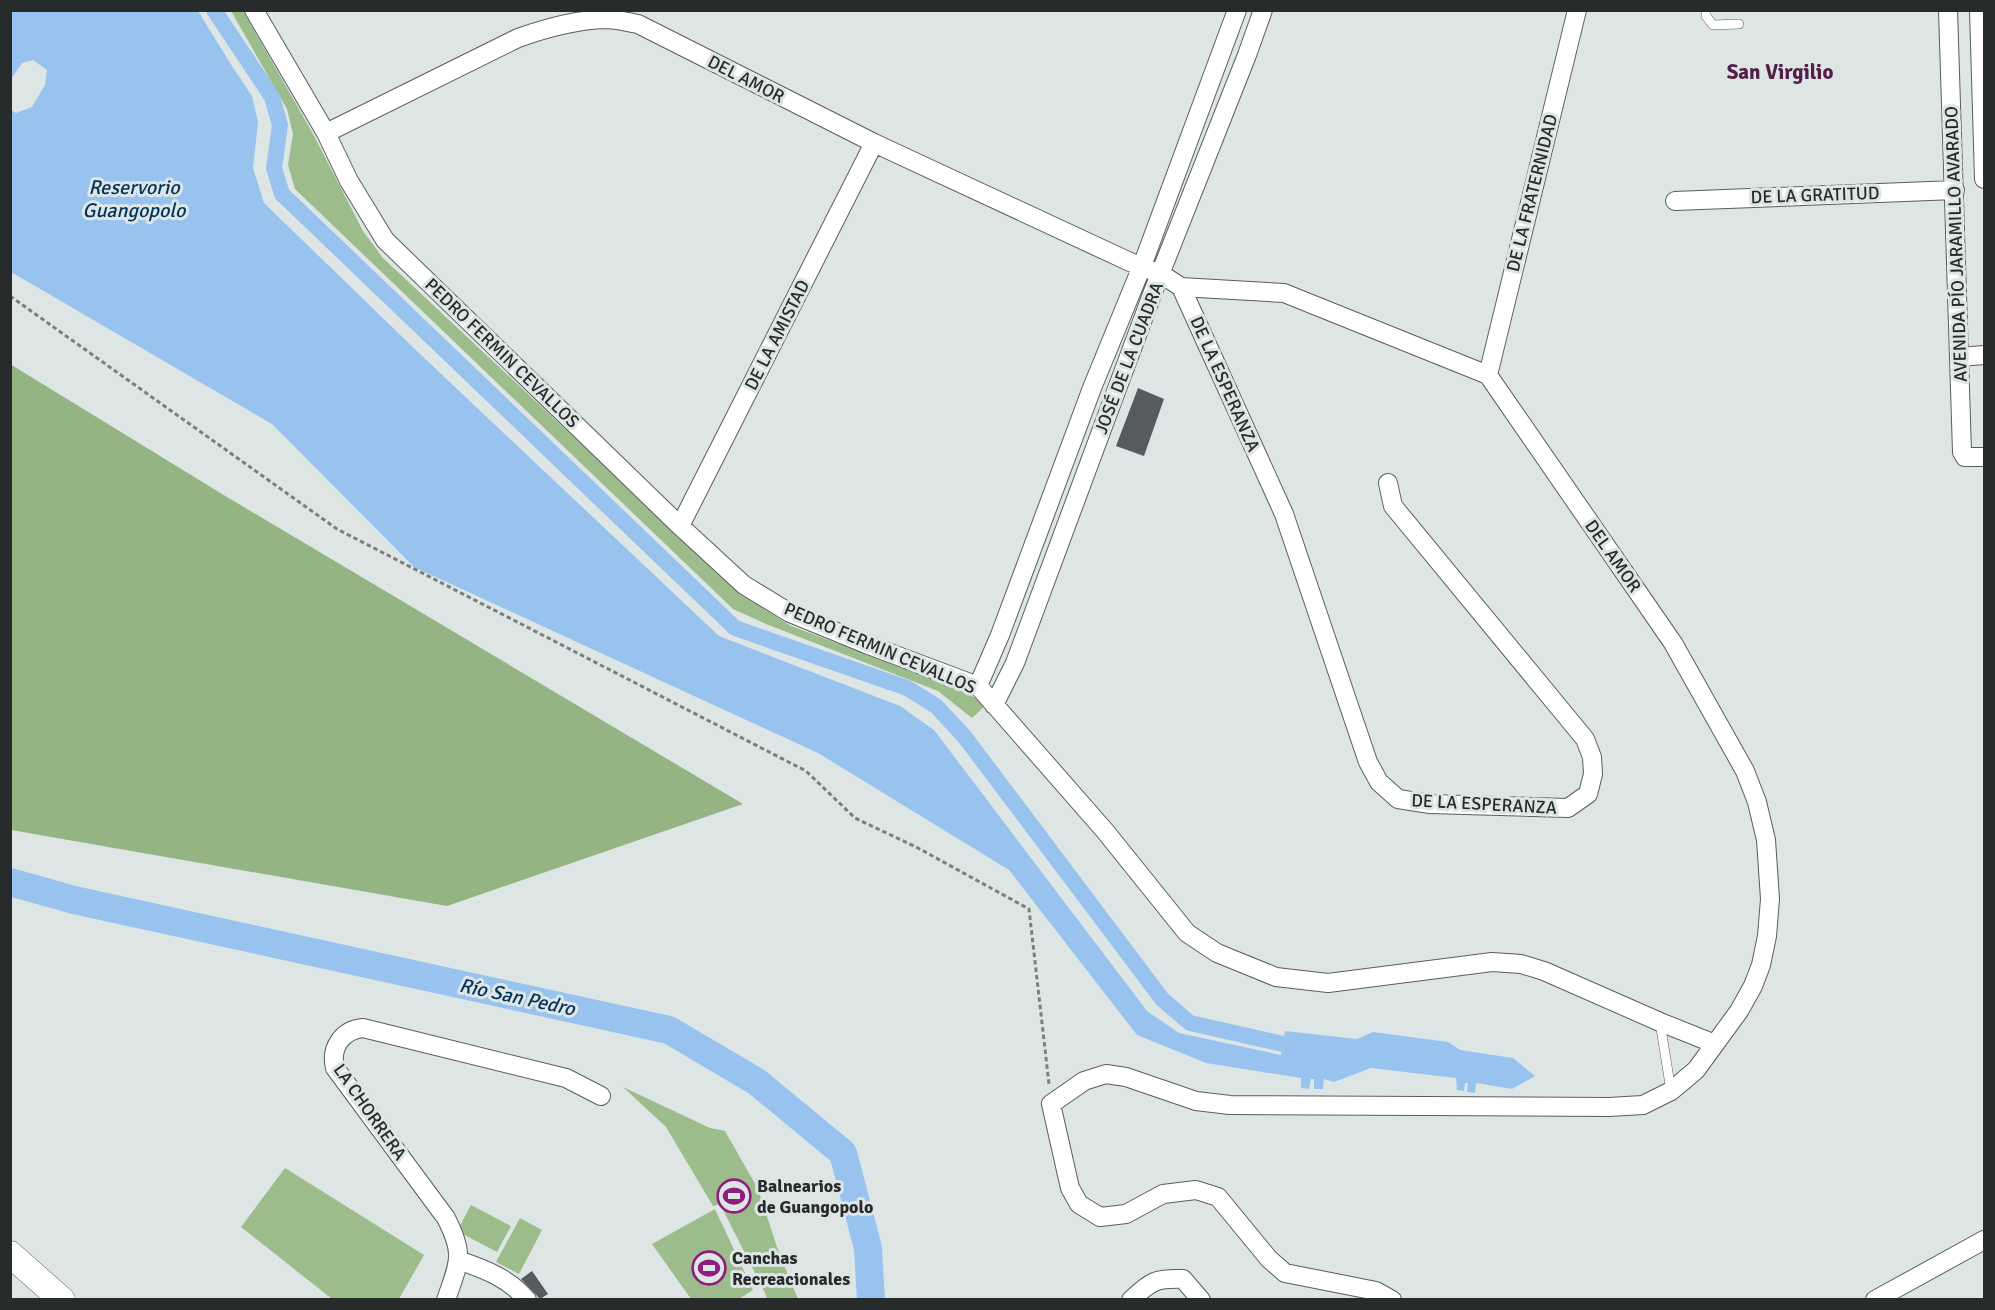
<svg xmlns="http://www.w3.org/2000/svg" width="1995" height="1310" viewBox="0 0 1995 1310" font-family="Signika,sans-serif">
<rect width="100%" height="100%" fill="#dee6e5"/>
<path fill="#9cbd8b" d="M 231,11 L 243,11 L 312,132 L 363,231 L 383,258 L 742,595 L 791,626 L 952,686 L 987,704 L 972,718 L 938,691 L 766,624 L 733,609 L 295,189 L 288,165 L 293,134 L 287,109 Z
M 623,1087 L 710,1128 L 725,1131 L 758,1189 L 778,1250 L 798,1299 L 764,1299 L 767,1297 L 720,1204 L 713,1206 L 666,1127 Z
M 285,1168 L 424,1255 L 399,1299 L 332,1299 L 241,1227 Z
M 471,1205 L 511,1226 L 497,1252 L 457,1231 Z
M 715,1209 L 753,1290 L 739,1299 L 691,1299 L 652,1244 Z
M 520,1218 L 542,1230 L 519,1274 L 496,1262 Z"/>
<path fill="#94b483" d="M 10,364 L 227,497 L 743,804 L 447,906 L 11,830 Z"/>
<path fill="#98c3ef" d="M 11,10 L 198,11 L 232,66 L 252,96 L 258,122 L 253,168 L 264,203 L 420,354 L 719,636 L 900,706 L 934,730 L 1147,1011 L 1179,1033 L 1281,1055 L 1285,1031 L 1357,1039 L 1373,1032 L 1448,1042 L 1460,1050 L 1513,1058 L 1535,1076 L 1512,1089 L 1476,1083 L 1475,1093 L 1467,1092 L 1468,1083 L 1465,1083 L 1464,1091 L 1457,1090 L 1456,1078 L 1371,1068 L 1334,1082 L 1324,1079 L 1323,1089 L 1314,1089 L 1314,1079 L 1311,1079 L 1309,1089 L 1301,1088 L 1301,1078 L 1206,1063 L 1137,1035 L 1009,870 L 818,753 L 414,567 L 272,424 L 11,272 L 11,110 L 16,113 L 32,107 L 45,85 L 47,70 L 33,60 L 22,63 L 11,79 Z"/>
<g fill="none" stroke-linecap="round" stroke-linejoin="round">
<path stroke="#98c3ef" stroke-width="16" d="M 214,10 L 272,97 L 280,125 L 274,168 L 282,194 L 735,628 L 907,688 L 936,706 L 964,736 L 1162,999 L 1190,1023 L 1283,1044"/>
<path stroke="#98c3ef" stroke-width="28" d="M 10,882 L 74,900 L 669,1030 L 757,1082 L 843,1153 L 868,1248 L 871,1300"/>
</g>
<path fill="#565c5e" d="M 1138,388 L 1164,399 L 1144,456 L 1116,446 Z
M 532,1271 L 548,1294 L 540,1299 L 521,1279 Z"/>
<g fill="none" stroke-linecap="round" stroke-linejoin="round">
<g stroke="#575e5e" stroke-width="10">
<path id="service" d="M 1706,10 L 1706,16 L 1713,25 L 1739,24
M 1660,1022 L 1671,1091"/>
</g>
<g stroke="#575e5e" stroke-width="20">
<path id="minor" d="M 254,10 L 326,133 L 349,181 L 385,240 L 680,526 L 744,585 L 790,613 L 866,644 L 978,686 L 1105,831 L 1187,933 L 1217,953 L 1276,977 L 1328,983 L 1492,962 L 1521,964 L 1544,971 L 1660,1022 L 1715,1044
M 1948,10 L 1962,452 L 1965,457 L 1984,457
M 1979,10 L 1984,179
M 326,133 L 518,38 C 546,28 575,20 605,19 C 616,19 627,22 638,24 L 874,143 L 1130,262 L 1161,274 L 1181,287 L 1284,514 L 1368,762 L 1379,782 L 1398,799 L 1430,804 L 1568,808 L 1588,794 L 1593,774 L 1592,757 L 1585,739 L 1393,506 L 1388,483
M 1675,201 L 1955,190
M 1181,287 L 1284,293 L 1488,375 L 1673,643 L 1745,771 L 1757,802 L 1766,840 L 1770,899 L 1767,936 L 1761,965 L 1753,986 L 1739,1011 L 1696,1070 L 1671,1091 L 1643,1105 L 1609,1107 L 1230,1105 L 1196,1101 L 1126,1077 L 1106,1074 L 1084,1081 L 1051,1104 L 1070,1188 L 1079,1204 L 1100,1217 L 1126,1214 L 1163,1194 L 1196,1190 L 1218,1197 L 1269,1259 L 1285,1273 L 1376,1291 L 1392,1300
M 1959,357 L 1984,355
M 1488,375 L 1577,10
M 680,526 L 874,143
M 978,686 L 1000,635 L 1092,388 L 1142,266 L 1237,10
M 994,705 L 1015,663 L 1153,292 L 1247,55 L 1263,10
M 458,1260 C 484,1269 509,1278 527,1300
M 446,1300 C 459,1262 465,1255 446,1218 L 335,1068 C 330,1048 342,1030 363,1028 L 566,1078 L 601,1096
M 1131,1300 C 1151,1281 1156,1278 1183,1279 L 1201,1300
M 1875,1300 L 1984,1240"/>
</g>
<g stroke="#575e5e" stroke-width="27">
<path id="secondary" d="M 10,1254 L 62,1300"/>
</g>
<path stroke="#7a807f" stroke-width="3" stroke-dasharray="4.5 3" stroke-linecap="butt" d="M 10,296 L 337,529 L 806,771 L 855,818 L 918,848 L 1029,909 L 1049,1084"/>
<use href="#service" stroke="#fff" stroke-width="9"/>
<use href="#minor" stroke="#fff" stroke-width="18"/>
<use href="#secondary" stroke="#fff" stroke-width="26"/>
</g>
<defs>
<g id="stadium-ring" transform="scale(1.725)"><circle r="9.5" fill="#dee6e5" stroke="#8f1d7e" stroke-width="1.5"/><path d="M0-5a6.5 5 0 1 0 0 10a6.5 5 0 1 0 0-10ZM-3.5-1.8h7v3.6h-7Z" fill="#8f1d7e"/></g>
</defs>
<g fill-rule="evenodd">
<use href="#stadium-ring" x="734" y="1196"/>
<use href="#stadium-ring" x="709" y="1268"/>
</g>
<g text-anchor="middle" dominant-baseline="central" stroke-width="6" stroke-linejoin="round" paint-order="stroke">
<g font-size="18" fill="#282b2b" stroke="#dee6e5">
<text transform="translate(746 79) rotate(27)">DEL AMOR</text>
<text transform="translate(1532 193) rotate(-76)">DE LA FRATERNIDAD</text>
<text transform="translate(1815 195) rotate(-2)">DE LA GRATITUD</text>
<text transform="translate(1956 244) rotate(-92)">AVENIDA PÍO JARAMILLO AVARADO</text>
<text transform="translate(777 335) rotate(-63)">DE LA AMISTAD</text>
<text transform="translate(502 353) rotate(44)">PEDRO FERMIN CEVALLOS</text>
<text transform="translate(1129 358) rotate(-69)">JOSÉ DE LA CUADRA</text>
<text transform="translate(1225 384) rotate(66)">DE LA ESPERANZA</text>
<text transform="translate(1613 556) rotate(55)">DEL AMOR</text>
<text transform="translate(880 648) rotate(23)">PEDRO FERMIN CEVALLOS</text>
<text transform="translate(1484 804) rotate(3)">DE LA ESPERANZA</text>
<text transform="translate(370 1112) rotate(55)">LA CHORRERA</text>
</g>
<g font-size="18" font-weight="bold" fill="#282b2b" stroke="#dee6e5" text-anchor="start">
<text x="757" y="1186">Balnearios<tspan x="757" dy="21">de Guangopolo</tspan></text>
<text x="732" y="1258">Canchas<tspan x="732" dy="21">Recreacionales</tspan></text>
</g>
<g font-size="20" font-style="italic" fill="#02335b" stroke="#dee6e5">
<text x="134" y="187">Reservorio<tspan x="134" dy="23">Guangopolo</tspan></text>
<text transform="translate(517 997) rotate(12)">Río San Pedro</text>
</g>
<g font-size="21" font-weight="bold" fill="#541e4b" stroke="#dee6e5">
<text x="1780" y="72">San Virgilio</text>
</g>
</g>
<rect width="1995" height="1310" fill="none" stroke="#282b2b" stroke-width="24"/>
</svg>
